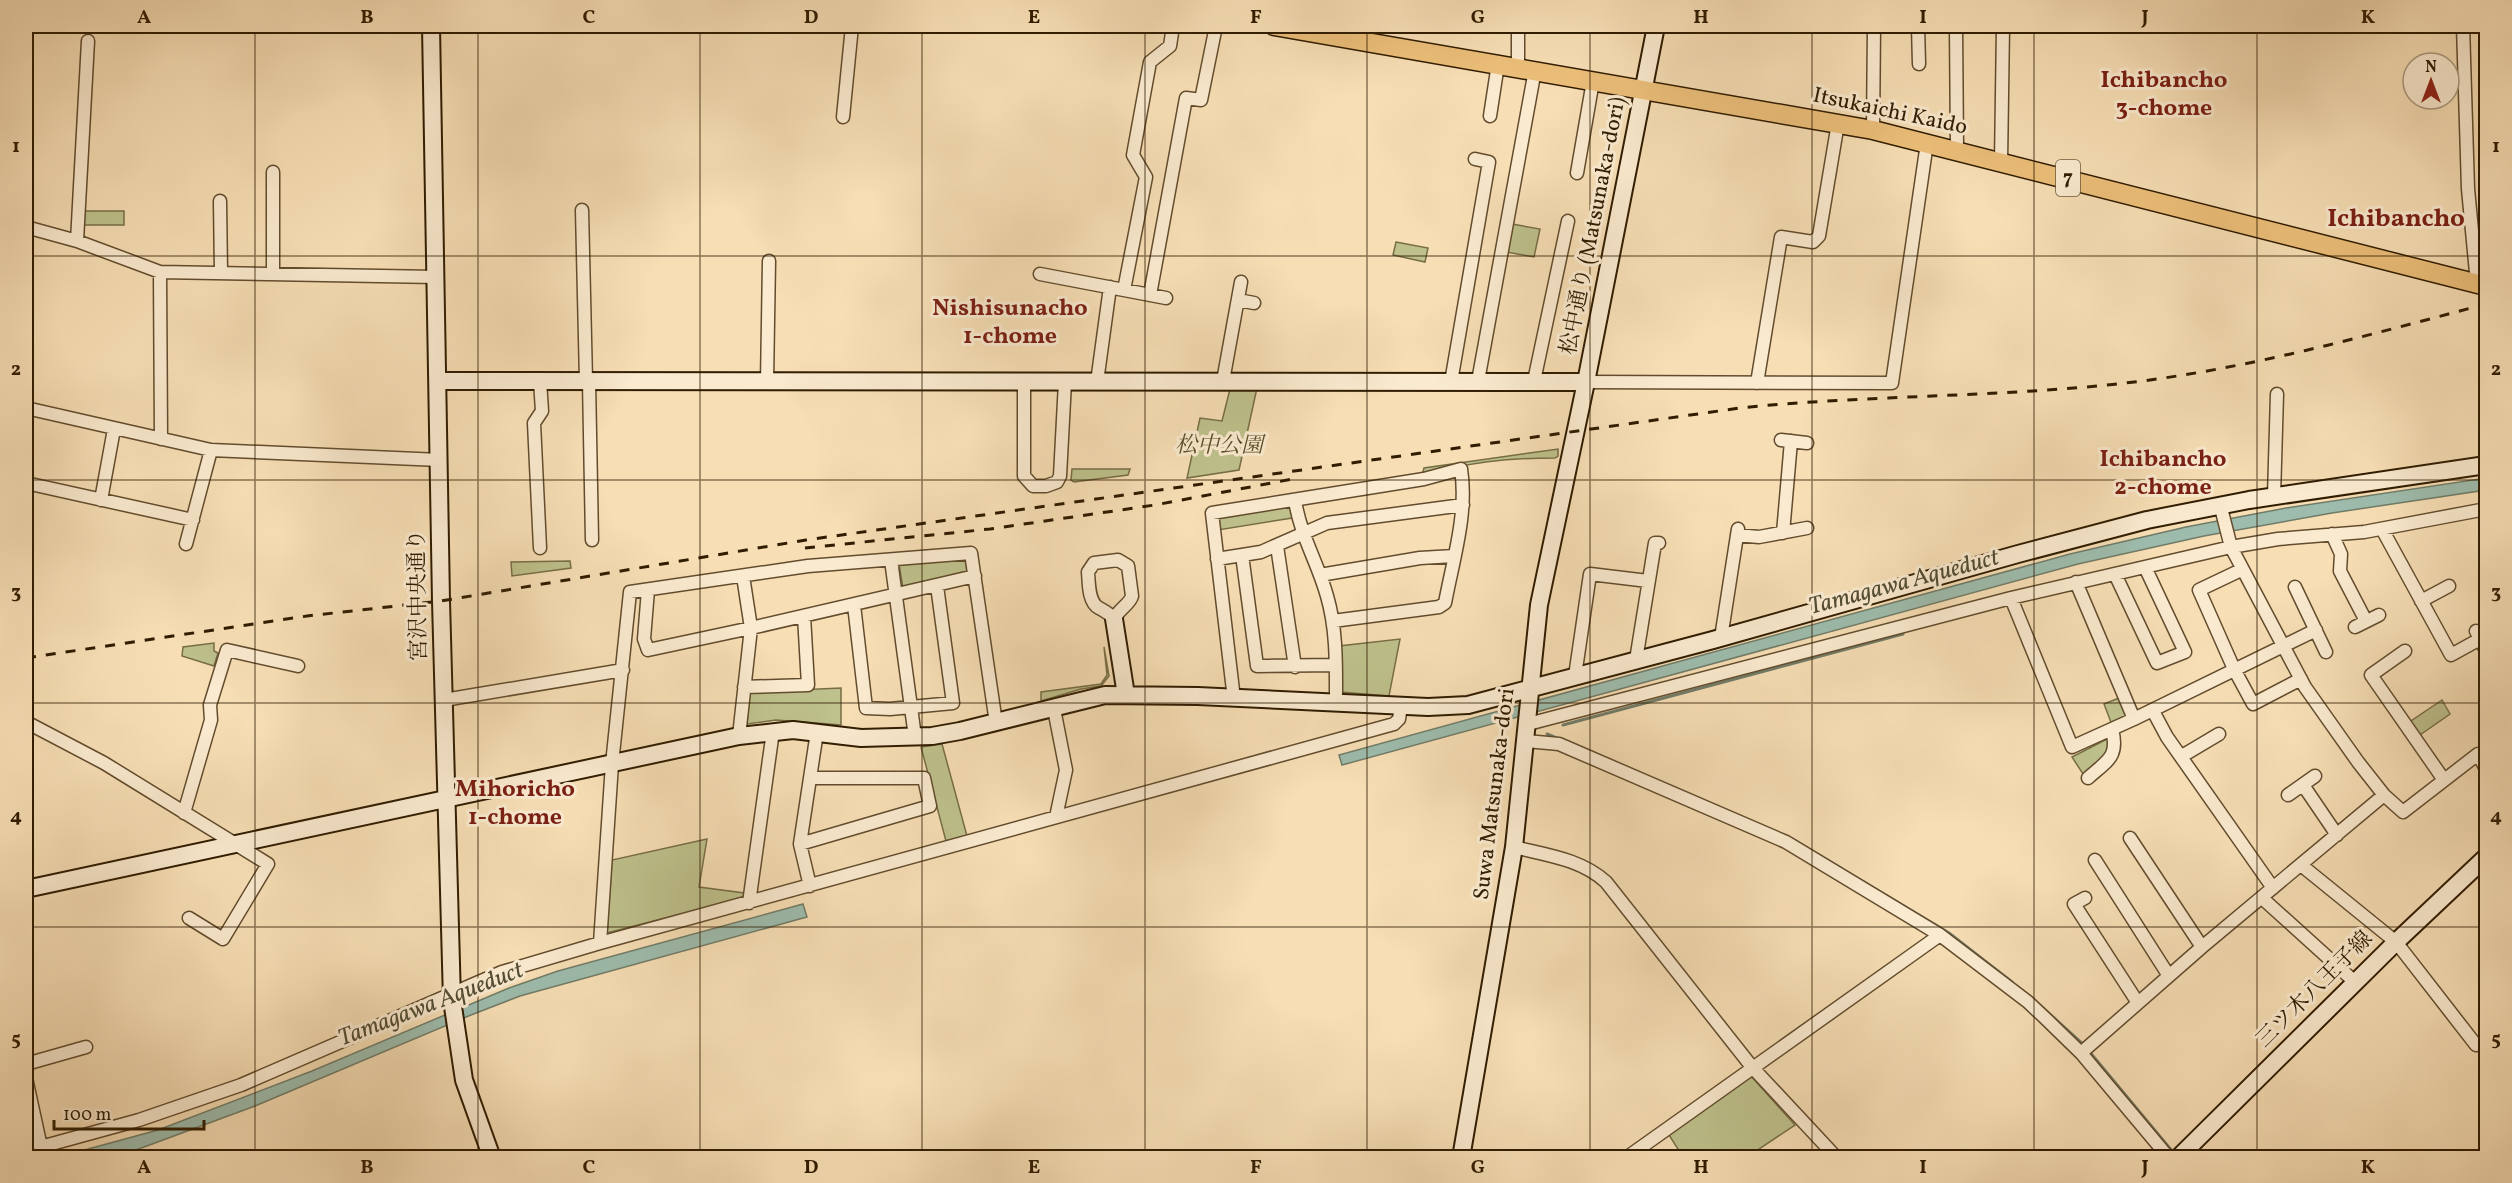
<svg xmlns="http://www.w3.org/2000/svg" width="2512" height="1183" viewBox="0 0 2512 1183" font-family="Vollkorn,'Noto Serif JP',serif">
<rect width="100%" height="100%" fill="#f7deb5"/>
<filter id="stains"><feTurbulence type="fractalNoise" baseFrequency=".00333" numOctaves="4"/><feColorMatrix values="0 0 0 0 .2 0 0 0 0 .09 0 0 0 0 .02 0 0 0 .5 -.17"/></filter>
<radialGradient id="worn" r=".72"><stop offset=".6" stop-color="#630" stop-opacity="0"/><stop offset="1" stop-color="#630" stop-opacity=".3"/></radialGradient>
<path fill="#bec18c" stroke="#776e46" stroke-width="1.5" d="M 84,211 L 124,211 L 124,225 L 84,225 Z
M 1512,224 L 1540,229 L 1534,257 L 1506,252 Z
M 1396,242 L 1428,248 L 1425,262 L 1393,255 Z
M 1257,388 L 1239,470 L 1187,478 L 1200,418 L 1222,421 L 1230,389 Z
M 1558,449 L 1558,456 L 1555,458 C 1508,458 1467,462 1422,476 L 1424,468 Z
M 1072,469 L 1130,469 L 1128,475 L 1074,482 L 1071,480 Z
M 1287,506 L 1291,508 L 1292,518 L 1218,530 L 1217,519 L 1221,516 Z
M 965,557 L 967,571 L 903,588 L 899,564 Z
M 570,561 L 571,568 L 512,576 L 511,562 Z
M 1400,639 L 1389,696 L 1340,692 L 1339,646 Z
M 214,643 L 214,651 L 218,653 L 214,666 L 182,656 L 183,647 Z
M 1104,647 L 1109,676 L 1101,686 L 1081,689 L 1041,701 L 1041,692 L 1101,684 L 1107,675 Z
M 841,688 L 841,725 L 776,720 L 747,724 L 750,692 Z
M 2119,698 L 2127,718 L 2112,725 L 2104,704 Z
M 2442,700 L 2450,714 L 2417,737 L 2408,723 Z
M 2109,738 L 2111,753 L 2083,774 L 2072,757 Z
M 942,744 L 967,836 L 946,841 L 921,747 Z
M 707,839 L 699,887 L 744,893 L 743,898 L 607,933 L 612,860 Z
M 1751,1076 L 1795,1125 L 1747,1157 L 1683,1157 L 1669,1135 Z"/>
<path fill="#9dbcad" stroke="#717c68" stroke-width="1.5" d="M 2486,478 L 2486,490 L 2332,513 L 2204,536 L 2078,564 L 1342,765 L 1339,755 L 2070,554 L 2186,527 L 2286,508 Z
M 803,904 L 807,917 L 520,996 L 471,1015 L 255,1106 L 136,1150 L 104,1157 L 55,1158 L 158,1130 L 312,1071 L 509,988 L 558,971 Z"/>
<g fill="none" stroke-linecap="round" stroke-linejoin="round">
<path stroke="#717c68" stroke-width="3" d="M 1563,725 L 1903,634
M 1547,734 L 1559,739
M 1794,840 L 1949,933 L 2012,982
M 2033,999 L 2084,1045
M 2088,1050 L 2172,1151"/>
<g stroke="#624c2d" stroke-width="15">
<path id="street" d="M 1518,26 L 1518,67
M 1918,26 L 1919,64
M 1956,26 L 1957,151
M 2463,26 L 2468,189 L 2477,283
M 1490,116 L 1498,64
M 843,117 L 852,26
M 1873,130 L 1874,26
M 2001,162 L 2003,26
M 273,172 L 273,274
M 1577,173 L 1593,81
M 220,201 L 221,273
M 582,210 L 586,381
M 26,227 L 77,241 L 160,272 L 436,277
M 77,241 L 88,41
M 160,272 L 161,439
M 1040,274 L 1166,298
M 1124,290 L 1146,177 L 1133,155 L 1150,62 L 1170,46 L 1173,26
M 1150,295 L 1186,98 L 1201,100 L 1216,26
M 1238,300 L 1254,303
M 540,381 L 542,411 L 534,423 L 540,548
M 589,381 L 592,540
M 1223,381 L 1241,282
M 1478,381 L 1535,70
M 1534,381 L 1568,221
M 767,382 L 769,261
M 1024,382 L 1024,476 L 1033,486 L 1046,486 L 1057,482 L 1060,476 L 1065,382
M 1097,382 L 1110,287
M 1451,382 L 1489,162 L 1475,159
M 1586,382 L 1892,383 L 1927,143
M 1757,383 L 1781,237 L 1813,242 L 1819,236 L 1838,123
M 26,408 L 211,450 L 440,460
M 1781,440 L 1807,443
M 26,483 L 193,520
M 2274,496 L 2277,394
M 101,500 L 114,429
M 1295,500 C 1300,535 1318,563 1327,596 C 1337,630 1336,666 1336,701
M 2220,504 L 2231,547 L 2305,687 L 2358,762 L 2384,795 L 2403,812 L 2478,754 L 2486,769
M 2382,529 L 2451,655 L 2480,639
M 1783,533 L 1791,441
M 2332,534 L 2341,554 L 2340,571 L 2366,621
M 1737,535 L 1759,537 L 1807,528
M 186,544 L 211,450
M 1277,546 L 1295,667
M 1242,555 L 1257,666 L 1336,665
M 1217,559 L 1261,552 L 1327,523 L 1463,505
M 891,560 L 915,737
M 1118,560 L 1128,566 L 1132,596 C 1130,604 1119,609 1114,619 C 1109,613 1106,612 1099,608 C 1088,602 1089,583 1088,572 L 1094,563 Z
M 2241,570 L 2199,590 L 2234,669 L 2253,704 L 2301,679
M 2115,574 L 2157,663 L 2185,652 L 2145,567
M 1320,575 L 1420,558 L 1454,556
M 2076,582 L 2134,719 L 2316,630
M 2295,587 L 2326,652
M 648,590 L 644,639 L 648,650 L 751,628 L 975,576
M 2011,598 L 2072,747 L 2134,719
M 2421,601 L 2449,586
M 854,605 L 866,708 L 890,709 L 953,703 L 937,586
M 2355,627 L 2379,615
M 2476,631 L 2484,647
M 1721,638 L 1738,529
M 2405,651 L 2371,675 L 2444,780
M 1636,660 L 1655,543 L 1659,543
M 1575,676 L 1590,574 L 1648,581
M 744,687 L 808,685 L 804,616
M 1234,699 L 1212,513 L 1424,479 L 1461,469 C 1468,513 1453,560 1445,603 L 1439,607 L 1333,621
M 444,700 L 623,670
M 1054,709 L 1066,770 L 1056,817
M 2153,711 L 2167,737 L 2273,888
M 26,722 L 104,763 L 268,864 L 223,939 L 189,918
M 1528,724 L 2011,598 L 2231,547 L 2278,539 L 2364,532 L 2486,509
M 739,736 L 751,628 L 743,576
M 1526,741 L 1559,744 L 1786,842 L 1940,935 L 2028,1002 L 2045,1018 L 2081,1053 L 2169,1158
M 2182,756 L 2219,734
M 2088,778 C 2108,760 2119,757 2112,729
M 2303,785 L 2337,835
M 2288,795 L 2315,776
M 184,813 L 211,720 L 210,705 L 227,650 L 298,666
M 2130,838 L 2202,947
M 800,844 L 930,806 L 924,778 L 810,778
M 1514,847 C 1546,855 1581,859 1606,882 L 1752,1067 L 1837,1158
M 2095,860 L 2169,976
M 2301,865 L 2396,942 L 2476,1045
M 810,886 L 800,844 L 817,732
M 2085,898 L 2074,904 L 2138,1003
M 2262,898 L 2356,983
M 749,903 L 773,731
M 600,943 L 612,764 L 630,592 L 808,566 L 971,553 L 996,723
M 2081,1053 L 2202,947 L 2384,795
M 26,1064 L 86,1047
M 26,1078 L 41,1147
M 26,1151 L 139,1120 L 241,1085 L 502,972 L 600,943 L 1394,724 L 1399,719 L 1401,706
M 1626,1158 L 1940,935"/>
</g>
<g stroke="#301c00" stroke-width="20">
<path id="secondary" d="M 431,26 L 441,601 L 452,1000 L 464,1080 L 492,1158
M 438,381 L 1586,382
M 1114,619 L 1126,695
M 26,889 L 739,736 L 793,730 L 861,738 L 932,736 L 960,731 L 1105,695 L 1198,696 L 1428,707 L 1468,705 L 1713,640 L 2018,554 L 2147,520 L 2249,500 L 2486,465
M 1461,1158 L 1514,847 L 1539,605 L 1586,382 L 1656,26
M 2178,1158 L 2396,942 L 2486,857"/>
</g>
<g stroke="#301c00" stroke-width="21">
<path id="primary" d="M 1274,26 L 1873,130 L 2486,286"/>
</g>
<use href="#street" stroke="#faeacf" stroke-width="12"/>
<use href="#secondary" stroke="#faeacf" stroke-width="16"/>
<use href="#primary" stroke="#ecbf7a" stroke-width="18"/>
<path stroke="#301c00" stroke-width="3" stroke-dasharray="10 10" stroke-linecap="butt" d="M 805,548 L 990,529 L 1155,505 L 1298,478
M 26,658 L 307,616 L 441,601 L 806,540 L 1740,408 C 1874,394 2009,398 2142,381 C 2259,366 2373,334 2486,304"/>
</g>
<path fill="none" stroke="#301c00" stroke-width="1.5" stroke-opacity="0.55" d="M 255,26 L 255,1158M 478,26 L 478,1158M 700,26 L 700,1158M 922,26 L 922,1158M 1145,26 L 1145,1158M 1367,26 L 1367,1158M 1590,26 L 1590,1158M 1812,26 L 1812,1158M 2034,26 L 2034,1158M 2257,26 L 2257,1158M 26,256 L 2486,256M 26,480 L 2486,480M 26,703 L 2486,703M 26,927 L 2486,927"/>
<g text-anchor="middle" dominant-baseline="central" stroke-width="6" stroke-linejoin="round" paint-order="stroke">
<rect fill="#faeacf" stroke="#6d5a3e" stroke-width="1.5" x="2056" y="160" width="24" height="36" rx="4.5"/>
<g font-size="21" font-weight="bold" fill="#301c00">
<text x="2068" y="178">7</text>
</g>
<g font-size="22" fill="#301c00" stroke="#faeacf">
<text transform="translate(1890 112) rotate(12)">Itsukaichi Kaido</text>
<text transform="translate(1594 226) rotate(-79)">松中通り (Matsunaka-dori)</text>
<text transform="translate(419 595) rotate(-91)">宮沢中央通り</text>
<text transform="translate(1495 794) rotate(-83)">Suwa Matsunaka-dori</text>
<text transform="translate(2315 990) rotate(-45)">三ツ木八王子線</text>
</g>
<g font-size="22" font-style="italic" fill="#5b4e2a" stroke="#faeacf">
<text x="1219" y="446">松中公園</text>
</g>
<g font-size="24" font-weight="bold" fill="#7a1f14" stroke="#faeacf">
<text x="2164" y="81">Ichibancho<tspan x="2164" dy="28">3-chome</tspan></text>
<text x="1010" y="309">Nishisunacho<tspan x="1010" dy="28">1-chome</tspan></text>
<text x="2163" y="460">Ichibancho<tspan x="2163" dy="28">2-chome</tspan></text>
<text x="515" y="790">Mihoricho<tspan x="515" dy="28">1-chome</tspan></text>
</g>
<g font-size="24" font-style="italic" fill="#514c34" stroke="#faeacf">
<text transform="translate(1904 583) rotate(-15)">Tamagawa Aqueduct</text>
<text transform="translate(431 1005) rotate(-21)">Tamagawa Aqueduct</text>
</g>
<g font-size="26" font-weight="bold" fill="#7a1f14" stroke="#faeacf">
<text x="2396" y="219">Ichibancho</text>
</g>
</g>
<rect width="2512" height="1183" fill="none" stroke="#f7deb5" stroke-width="66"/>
<g transform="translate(2431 81)"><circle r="28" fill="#faeacf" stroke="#a9987c" stroke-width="1.5"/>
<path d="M0-4.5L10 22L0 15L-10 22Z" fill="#8f2418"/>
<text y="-9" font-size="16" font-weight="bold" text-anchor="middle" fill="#301c00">N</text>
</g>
<path d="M54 1120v9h150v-9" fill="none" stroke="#301c00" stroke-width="3"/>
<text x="63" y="1120" font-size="18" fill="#301c00" stroke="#faeacf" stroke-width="4.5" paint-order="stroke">100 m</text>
<rect x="33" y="33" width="2446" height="1117" fill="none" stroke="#301c00" stroke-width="2"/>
<g font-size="20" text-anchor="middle" font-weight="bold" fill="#301c00">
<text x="144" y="23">A</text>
<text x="367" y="23">B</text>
<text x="589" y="23">C</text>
<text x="811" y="23">D</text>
<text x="1034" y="23">E</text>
<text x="1256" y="23">F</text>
<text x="1478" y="23">G</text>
<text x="1701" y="23">H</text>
<text x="1923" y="23">I</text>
<text x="2145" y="23">J</text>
<text x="2368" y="23">K</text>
<text x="16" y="152">1</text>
<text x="2496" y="152">1</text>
<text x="16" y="375">2</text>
<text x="2496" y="375">2</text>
<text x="16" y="598">3</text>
<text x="2496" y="598">3</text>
<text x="16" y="822">4</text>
<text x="2496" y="822">4</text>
<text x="16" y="1045">5</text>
<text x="2496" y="1045">5</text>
<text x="144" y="1173">A</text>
<text x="367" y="1173">B</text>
<text x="589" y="1173">C</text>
<text x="811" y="1173">D</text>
<text x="1034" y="1173">E</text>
<text x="1256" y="1173">F</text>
<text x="1478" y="1173">G</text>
<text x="1701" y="1173">H</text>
<text x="1923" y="1173">I</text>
<text x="2145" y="1173">J</text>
<text x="2368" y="1173">K</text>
</g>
<rect width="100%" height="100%" filter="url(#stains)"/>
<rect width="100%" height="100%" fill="url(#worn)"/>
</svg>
